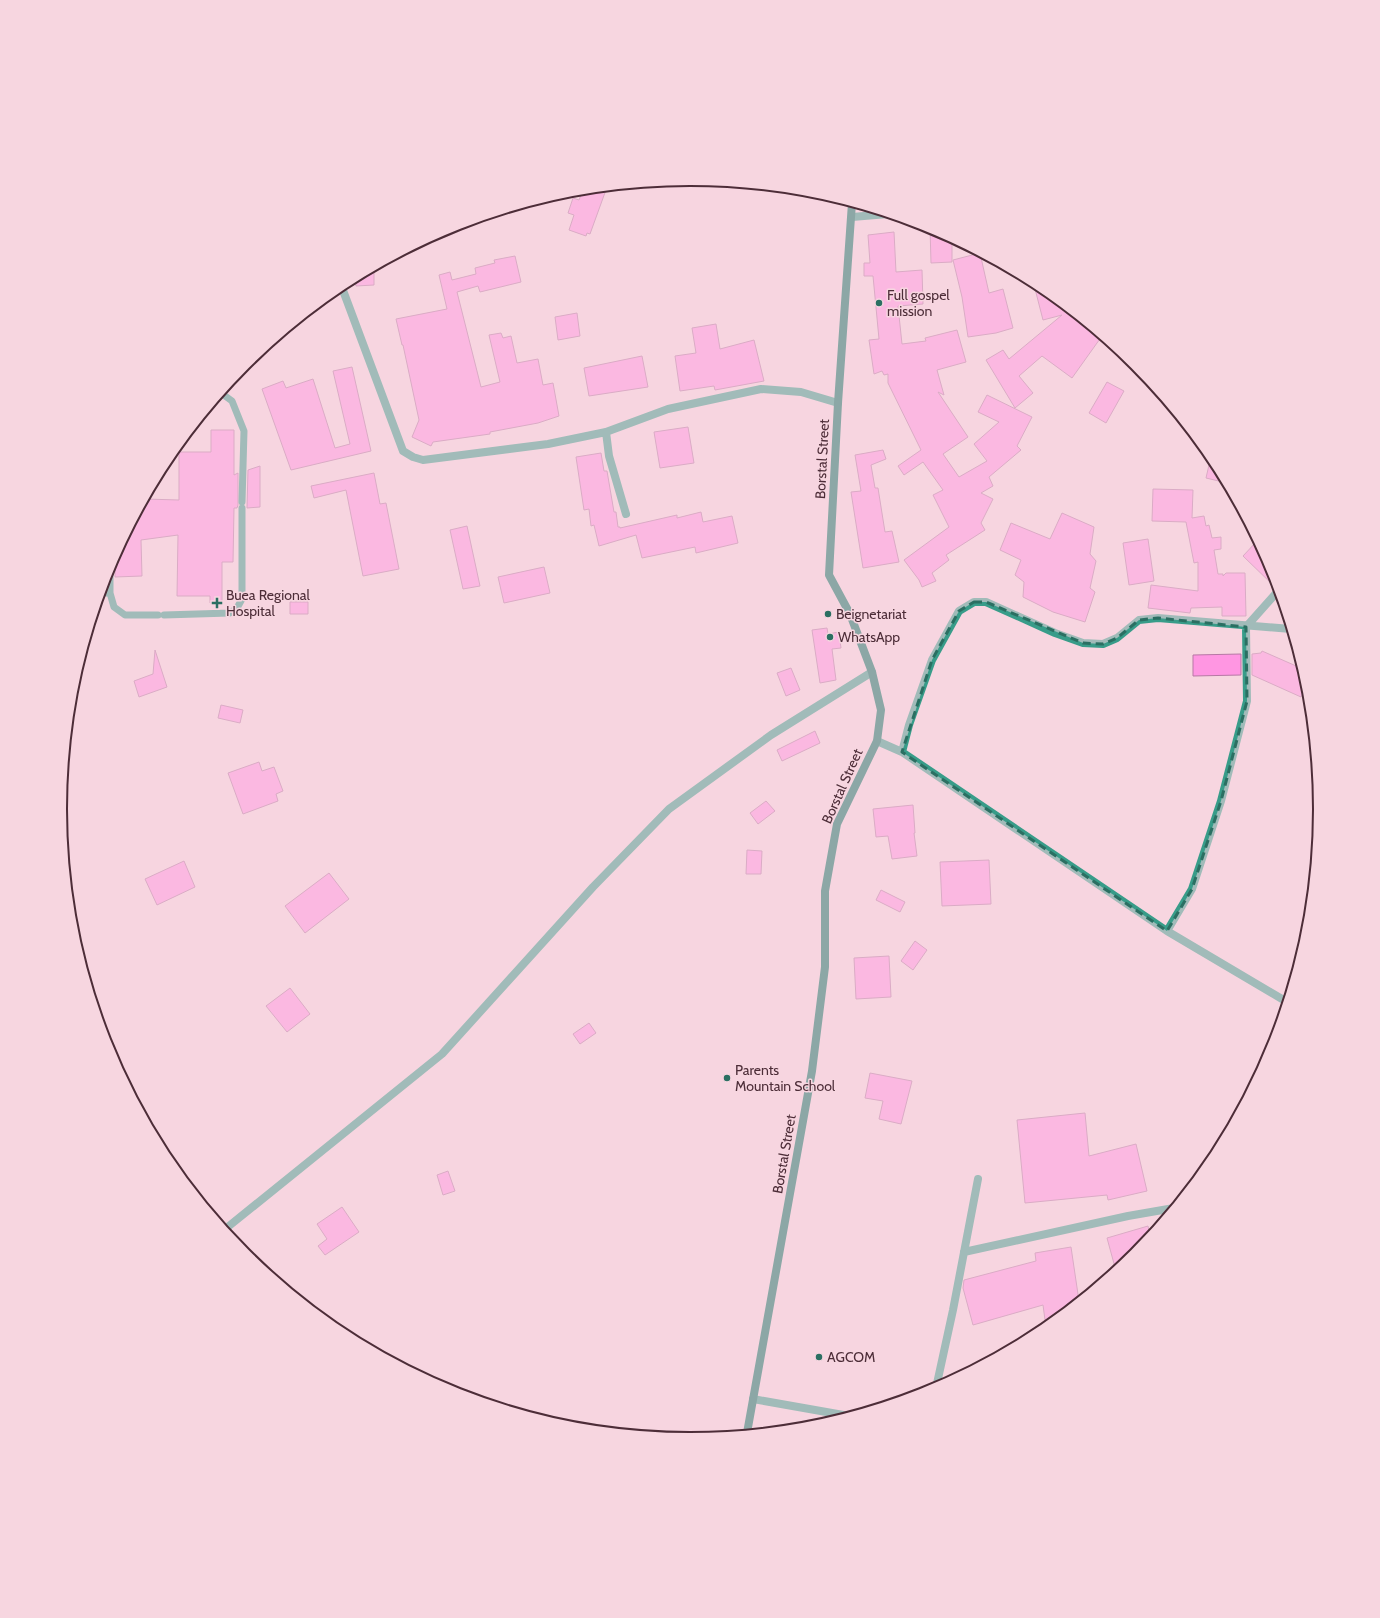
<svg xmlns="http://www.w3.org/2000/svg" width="1380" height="1618" viewBox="0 0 1380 1618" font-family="Cabin,sans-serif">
<rect width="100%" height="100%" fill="#f7d6e0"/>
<path fill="#ff96e2" stroke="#b778a5" d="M 607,187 L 590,234 L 587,233 L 586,236 L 569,230 L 574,215 L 568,213 L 573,198 L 579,200 L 583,190 Z
M 930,227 L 952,238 L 952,262 L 931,263 Z
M 894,232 L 896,272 L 922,270 L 923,304 L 898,306 L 902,344 L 926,341 L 925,338 L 957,330 L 966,362 L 937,370 L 944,395 L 938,392 L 968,437 L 943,454 L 959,477 L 987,461 L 974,444 L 999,422 L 978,412 L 987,395 L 1032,417 L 1017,446 L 1021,450 L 989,477 L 993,486 L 981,493 L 993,499 L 981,523 L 985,530 L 946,555 L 949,560 L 932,573 L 936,581 L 922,587 L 919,580 L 904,560 L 949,527 L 933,495 L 943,490 L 923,462 L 904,475 L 898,466 L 921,450 L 888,383 L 888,374 L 884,375 L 882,371 L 874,374 L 869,340 L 879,339 L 873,276 L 864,276 L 864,263 L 870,263 L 868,235 Z
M 980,253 L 989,293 L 1003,289 L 1013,328 L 996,333 L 968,337 L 962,297 L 953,260 Z
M 515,256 L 521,282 L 480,292 L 478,286 L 457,292 L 481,387 L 500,382 L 489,335 L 501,333 L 503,338 L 511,336 L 517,363 L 538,359 L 543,385 L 553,383 L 559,416 L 538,423 L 490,432 L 490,434 L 433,442 L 431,446 L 412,437 L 419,420 L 403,345 L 402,345 L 396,319 L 447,309 L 439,275 L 450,272 L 452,280 L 476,274 L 475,268 L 495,263 L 494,260 Z
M 374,267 L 374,285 L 356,286 L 355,277 Z
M 1033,281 L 1040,285 L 1102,336 L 1072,378 L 1042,356 L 1019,376 L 1033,393 L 1015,408 L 986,360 L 1003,350 L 1009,359 L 1062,315 L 1043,320 Z
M 577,313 L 580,336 L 558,340 L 555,317 Z
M 716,324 L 720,349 L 754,340 L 764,381 L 715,390 L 714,386 L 680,391 L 675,356 L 696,353 L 692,328 Z
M 642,356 L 648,387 L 589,396 L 584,368 Z
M 352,367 L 371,451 L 291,470 L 262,389 L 283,381 L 286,388 L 313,379 L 335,448 L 350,444 L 333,371 Z
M 1107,382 L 1124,391 L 1106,423 L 1089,413 Z
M 688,427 L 694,463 L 660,468 L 654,432 Z
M 211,430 L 234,430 L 234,475 L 238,473 L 238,505 L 237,508 L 234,508 L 233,562 L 222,562 L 222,603 L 210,603 L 210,596 L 177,596 L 178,535 L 141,540 L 142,576 L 115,577 L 115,565 L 112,560 L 145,499 L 179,500 L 179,452 L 211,452 Z
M 883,450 L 886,459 L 871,465 L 875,488 L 878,488 L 885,532 L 892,531 L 899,562 L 863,568 L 851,492 L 861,491 L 855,455 Z
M 601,453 L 604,471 L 607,471 L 614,512 L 616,512 L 618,527 L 620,527 L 620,528 L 677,515 L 677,518 L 701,512 L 703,522 L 732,516 L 738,543 L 696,553 L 695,547 L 642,558 L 636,535 L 599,546 L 594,525 L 591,526 L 589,509 L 584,510 L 576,457 Z
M 1211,456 L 1214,459 L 1227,483 L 1206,478 Z
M 260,466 L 260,507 L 247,508 L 248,470 Z
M 374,473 L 380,504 L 386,503 L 399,569 L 363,576 L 346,490 L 314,498 L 311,486 Z
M 1153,489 L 1193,490 L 1192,518 L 1204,516 L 1206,526 L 1209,525 L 1212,538 L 1221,537 L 1221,549 L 1214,550 L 1218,574 L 1223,574 L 1223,576 L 1226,573 L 1245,573 L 1246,616 L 1222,616 L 1222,607 L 1191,608 L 1190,613 L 1148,608 L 1151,585 L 1198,591 L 1198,562 L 1194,563 L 1186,522 L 1152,521 Z
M 1062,513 L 1094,527 L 1090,554 L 1096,561 L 1090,588 L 1095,592 L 1085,622 L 1053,612 L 1023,597 L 1024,582 L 1015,575 L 1021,560 L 1000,550 L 1011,523 L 1050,539 Z
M 467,526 L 480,586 L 463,589 L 450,530 Z
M 1148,539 L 1154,581 L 1129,585 L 1123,543 Z
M 1257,541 L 1272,568 L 1277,585 L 1275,587 L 1243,556 Z
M 544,567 L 550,593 L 504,603 L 498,577 Z
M 290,602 L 308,602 L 308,614 L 290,614 Z
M 827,628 L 828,634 L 839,632 L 841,648 L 832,649 L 836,680 L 820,683 L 812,630 Z
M 155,650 L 167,687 L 139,697 L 134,681 L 153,674 Z
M 1262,651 L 1303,669 L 1307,684 L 1301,697 L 1252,675 L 1252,654 L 1261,653 Z
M 1241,654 L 1241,675 L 1193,676 L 1193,655 Z
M 791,668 L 800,690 L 786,696 L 777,673 Z
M 221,705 L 243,710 L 240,723 L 218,718 Z
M 815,731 L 820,743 L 782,761 L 777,750 Z
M 259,762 L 262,771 L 274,767 L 283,791 L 276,794 L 278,801 L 243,814 L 228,773 Z
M 766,801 L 775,811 L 758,824 L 750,813 Z
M 913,805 L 915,833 L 914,833 L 917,856 L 892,859 L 888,836 L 876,837 L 873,809 Z
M 747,850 L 762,851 L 761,874 L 746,874 Z
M 989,860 L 991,904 L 942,906 L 940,862 Z
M 184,861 L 195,887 L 157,905 L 145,879 Z
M 329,873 L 349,899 L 305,933 L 285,906 Z
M 881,890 L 905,902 L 900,912 L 876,900 Z
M 915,941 L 927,950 L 913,970 L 901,961 Z
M 889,956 L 891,997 L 856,999 L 854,958 Z
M 290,988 L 310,1014 L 287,1032 L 266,1006 Z
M 589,1023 L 596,1033 L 580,1044 L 573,1034 Z
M 870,1073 L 912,1081 L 901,1124 L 879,1119 L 883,1101 L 865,1098 Z
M 1085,1113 L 1089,1156 L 1136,1144 L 1147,1191 L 1108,1200 L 1107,1195 L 1025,1203 L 1017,1120 Z
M 448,1171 L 455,1191 L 443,1195 L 437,1175 Z
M 342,1207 L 359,1232 L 325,1255 L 318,1246 L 327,1239 L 317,1224 Z
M 1148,1226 L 1150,1236 L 1135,1255 L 1116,1271 L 1107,1238 Z
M 1071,1247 L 1079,1301 L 1058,1318 L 1045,1320 L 1043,1305 L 973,1325 L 963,1288 L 964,1280 L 1036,1261 L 1035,1253 Z"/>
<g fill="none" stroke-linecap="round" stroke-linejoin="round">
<path stroke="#389c89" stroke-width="7" d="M 221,393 L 232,401 L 244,431 L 242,502
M 110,565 L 110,593 L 114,607 L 125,615 L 158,615
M 100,593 L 110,593
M 164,615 L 230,613 L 237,608 L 242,599 L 242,508"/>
<path stroke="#389c89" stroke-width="8" d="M 852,217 L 888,214
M 341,285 L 403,451 L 413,457 L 423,460 L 548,444 L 606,432 L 668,409 L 761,389 L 801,392 L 838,403
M 606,432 L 609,456 L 626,514
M 877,741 L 902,752 L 1167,931 L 1287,1002
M 902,752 L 909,725 L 932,660 L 959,611 L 974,602 L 986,602 L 1055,633 L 1083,643 L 1103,644 L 1117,638 L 1139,620 L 1158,618 L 1291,629
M 1167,931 L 1192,889 L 1221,801 L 1247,701 L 1246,627 L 1279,590
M 224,1230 L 442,1054 L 593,887 L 669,809 L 771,735 L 872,672
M 964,1252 L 1128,1216 L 1174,1208
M 936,1388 L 953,1310 L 978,1179
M 753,1399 L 849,1416"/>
<path stroke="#097060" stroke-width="8" d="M 747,1433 L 812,1071 L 825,967 L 825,891 L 837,824 L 877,741 L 881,710 L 872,672 L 850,614 L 829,575 L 838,403 L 852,203"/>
</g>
<path d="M0 0H1380V1618H0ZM 974,602 L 986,602 L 1083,643 L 1103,644 L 1117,638 L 1139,620 L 1158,618 L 1246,627 L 1247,701 L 1221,801 L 1192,889 L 1167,931 L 902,752 L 932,660 L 959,611 Z" fill="#f7d6e0" fill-opacity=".55" fill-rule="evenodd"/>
<path fill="none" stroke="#2b6f62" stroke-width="3" stroke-dasharray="8 5" stroke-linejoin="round" d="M 974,602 L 986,602 L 1083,643 L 1103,644 L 1117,638 L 1139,620 L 1158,618 L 1246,627 L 1247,701 L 1221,801 L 1192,889 L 1167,931 L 902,752 L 932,660 L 959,611 Z"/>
<g fill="#2b6f62" stroke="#f7d6e0" stroke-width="1.5">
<circle cx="879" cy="303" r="4"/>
<path d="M215 597h4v4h4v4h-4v4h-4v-4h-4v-4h4z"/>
<circle cx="828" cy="614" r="4"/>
<circle cx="830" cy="637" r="4"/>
<circle cx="727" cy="1078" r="4"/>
<circle cx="819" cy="1357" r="4"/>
</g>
<g text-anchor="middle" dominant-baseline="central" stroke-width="3" stroke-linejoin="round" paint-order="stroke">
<g font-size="14" fill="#4d2d38" stroke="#f7d6e0" text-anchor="start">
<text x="887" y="295">Full gospel<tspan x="887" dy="16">mission</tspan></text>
<text x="226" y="595">Buea Regional<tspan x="226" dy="16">Hospital</tspan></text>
<text x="836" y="614">Beignetariat</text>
<text x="838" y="637">WhatsApp</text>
<text x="735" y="1070">Parents<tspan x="735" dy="16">Mountain School</tspan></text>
<text x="827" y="1357">AGCOM</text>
</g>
<g font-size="14" fill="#4d2d38" stroke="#f7d6e0">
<text transform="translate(822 459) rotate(-87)">Borstal Street</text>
<text transform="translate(842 786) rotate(-66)">Borstal Street</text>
<text transform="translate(784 1154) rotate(-80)">Borstal Street</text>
</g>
</g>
<path d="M0 0H1380V1618H0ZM67 809a623 623 0 1 1 1246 0a623 623 0 1 1-1246 0Z" fill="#f7d6e0" fill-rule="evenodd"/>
<path fill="none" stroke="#4d2d38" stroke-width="2" d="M67 809a623 623 0 1 1 1246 0a623 623 0 1 1-1246 0Z"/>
</svg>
